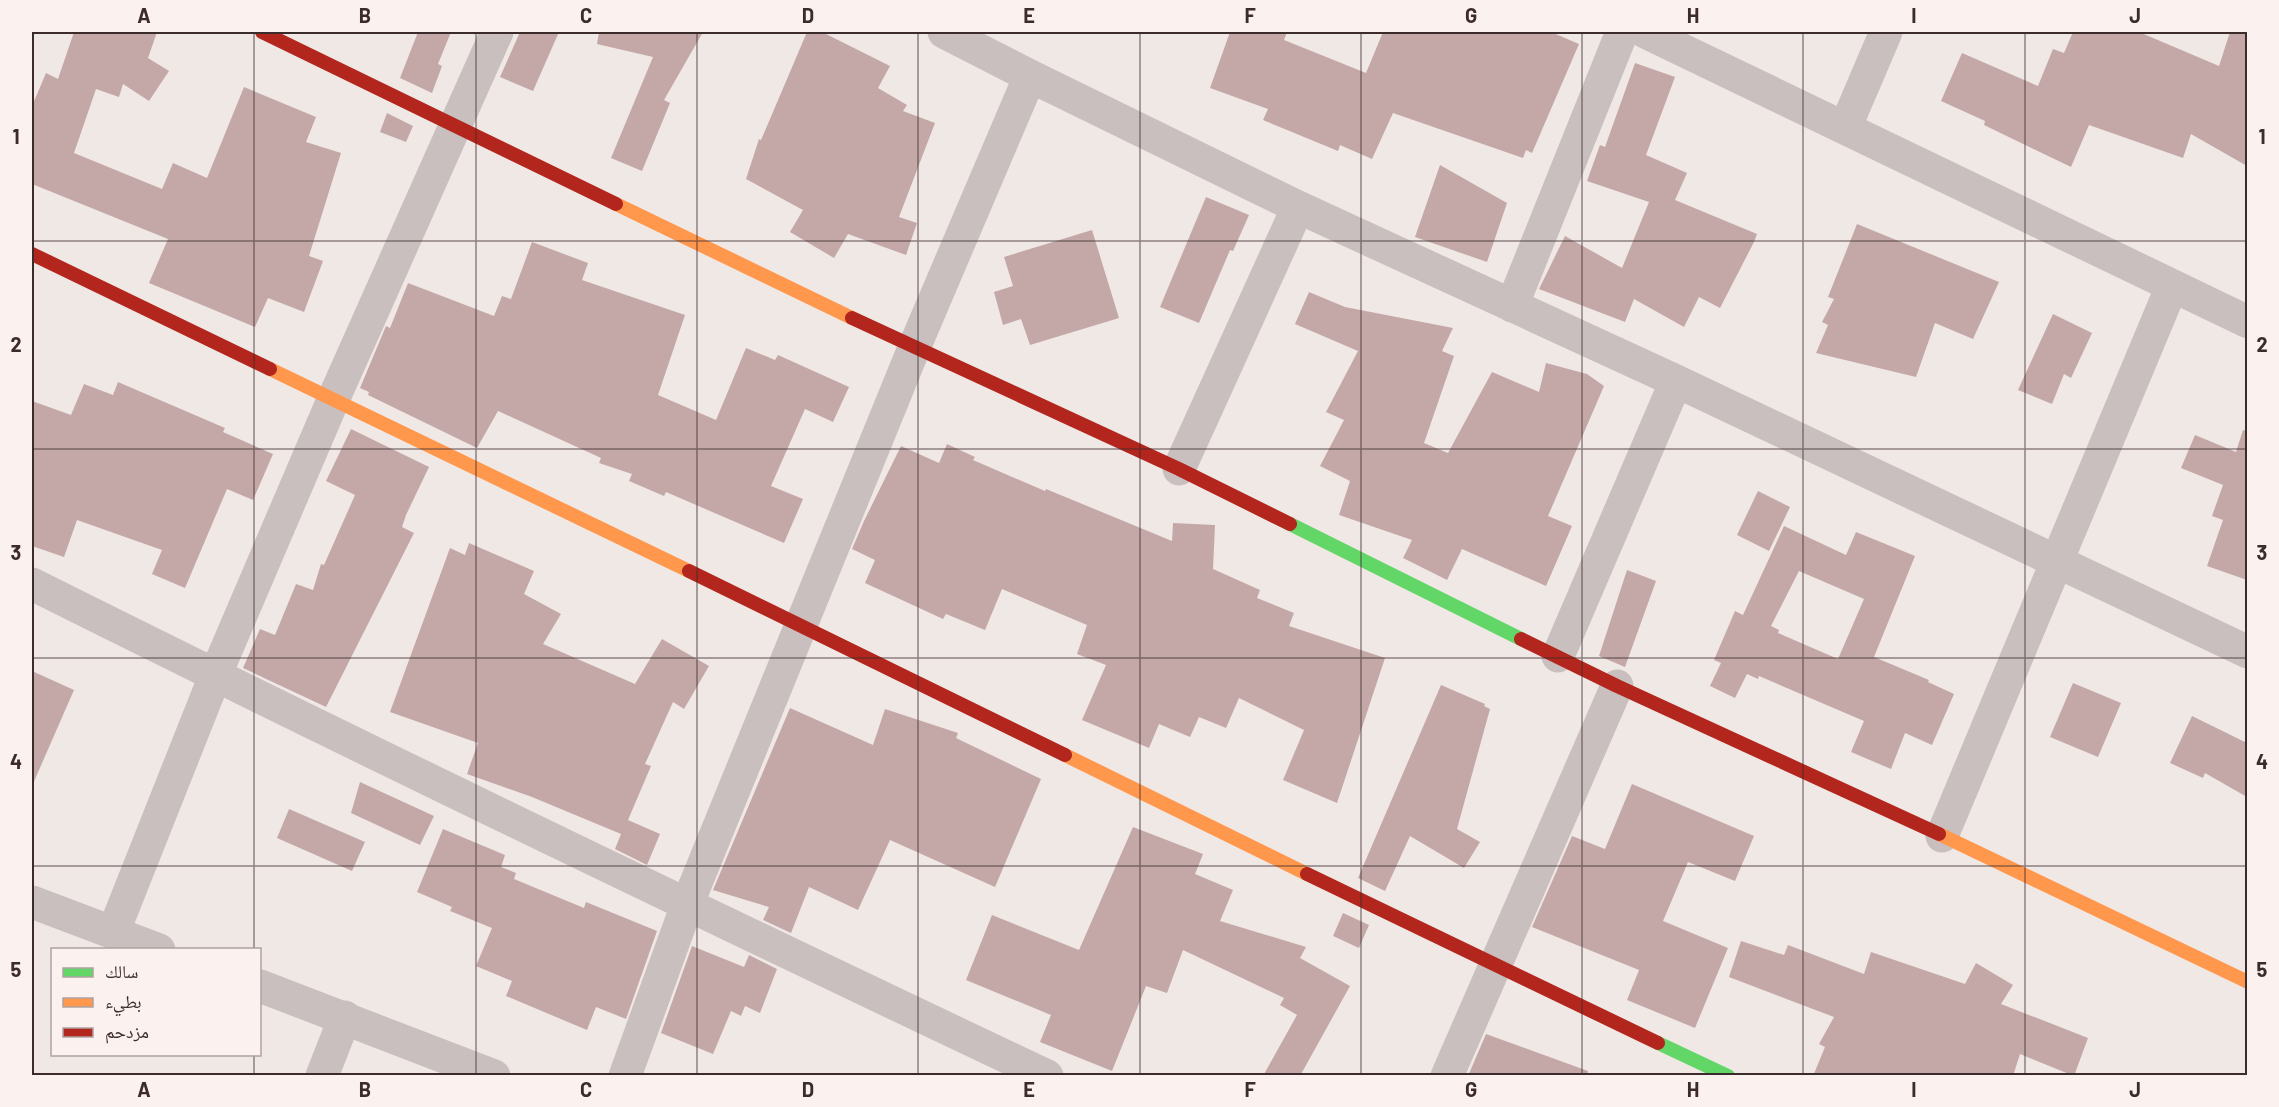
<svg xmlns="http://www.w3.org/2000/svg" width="2279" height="1107" viewBox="0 0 2279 1107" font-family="Barlow,'Noto Naskh Arabic',sans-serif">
<rect width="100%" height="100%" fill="#f0e8e5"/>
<path fill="#c4a8a7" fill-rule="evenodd" d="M 74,32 L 157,32 L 148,58 L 169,71 L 149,101 L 123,84 L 119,97 L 96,89 L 74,153 L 162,189 L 173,163 L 207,178 L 244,87 L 316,117 L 306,142 L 341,153 L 309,256 L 323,261 L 304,312 L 268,298 L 255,327 L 149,283 L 168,239 L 32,184 L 32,106 L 46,73 L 58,79 Z
M 418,32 L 451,32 L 438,64 L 442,66 L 432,93 L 400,78 Z
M 520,32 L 559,32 L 533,91 L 500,77 Z
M 599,32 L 703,32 L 664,100 L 670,103 L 642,171 L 611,158 L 653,57 L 597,44 Z
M 807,32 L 822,32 L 890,66 L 878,88 L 907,105 L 903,111 L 935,123 L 899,217 L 917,223 L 906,255 L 848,234 L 834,258 L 790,232 L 803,210 L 746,179 L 759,139 L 761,140 Z
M 1230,32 L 1287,32 L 1284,40 L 1366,73 L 1383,32 L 1551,32 L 1579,44 L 1532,153 L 1526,150 L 1523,158 L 1393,113 L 1372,159 L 1340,145 L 1338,151 L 1263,120 L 1268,109 L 1210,88 Z
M 2073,32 L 2139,32 L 2219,66 L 2230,32 L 2247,32 L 2247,166 L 2191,134 L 2183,158 L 2089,125 L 2071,167 L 1984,125 L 1985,121 L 1941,101 L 1962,53 L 2038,86 L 2053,49 L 2064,53 Z
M 1635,63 L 1675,77 L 1646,155 L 1687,173 L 1675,200 L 1757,234 L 1754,242 L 1720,308 L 1699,297 L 1684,327 L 1634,299 L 1625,322 L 1539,289 L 1565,236 L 1622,268 L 1649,202 L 1587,181 L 1600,145 L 1605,147 Z
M 387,113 L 413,126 L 406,142 L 380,132 Z
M 1440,165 L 1507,203 L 1487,262 L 1415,237 Z
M 1206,197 L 1249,215 L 1233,251 L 1230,250 L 1199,323 L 1160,307 Z
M 1857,224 L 1999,282 L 1973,339 L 1935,323 L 1916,377 L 1816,353 L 1828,325 L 1822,322 L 1834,299 L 1828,297 Z
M 1092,230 L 1119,318 L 1030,345 L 1021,319 L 1003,325 L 994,292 L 1013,286 L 1004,257 Z
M 532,242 L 588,263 L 582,280 L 685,315 L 658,395 L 716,420 L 746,348 L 775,360 L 778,355 L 849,387 L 833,422 L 805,409 L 771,486 L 803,499 L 784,543 L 666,492 L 664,496 L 629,481 L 632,474 L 599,463 L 601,458 L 498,411 L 477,448 L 368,395 L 369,392 L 360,388 L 386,326 L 390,328 L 408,283 L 494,316 L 502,296 L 511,299 Z
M 1309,292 L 1345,307 L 1453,328 L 1442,351 L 1454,356 L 1424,443 L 1448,453 L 1492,372 L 1539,392 L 1546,363 L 1587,374 L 1604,386 L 1548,516 L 1572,526 L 1546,586 L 1462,549 L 1447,580 L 1403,558 L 1412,540 L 1339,515 L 1350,481 L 1320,466 L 1344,420 L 1326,412 L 1358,351 L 1295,324 Z
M 2053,314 L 2092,333 L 2071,378 L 2064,374 L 2052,404 L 2018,390 Z
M 118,382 L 225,428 L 223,432 L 273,454 L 253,500 L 227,489 L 185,588 L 152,574 L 162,550 L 77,520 L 64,557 L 32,546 L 32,401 L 71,415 L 84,384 L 113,395 Z
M 351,429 L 429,467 L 406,515 L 402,527 L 414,533 L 326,707 L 243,668 L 260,629 L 275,635 L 296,584 L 313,590 L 321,564 L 324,565 L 355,495 L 326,481 Z
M 2243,430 L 2247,431 L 2247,580 L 2207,566 L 2223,520 L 2212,516 L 2223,485 L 2181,468 L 2195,435 L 2236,452 Z
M 947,444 L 975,457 L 973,460 L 1045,491 L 1046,489 L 1172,541 L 1173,523 L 1215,525 L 1213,569 L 1260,590 L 1257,598 L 1294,613 L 1289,626 L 1385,658 L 1337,803 L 1283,780 L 1304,730 L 1239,698 L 1226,728 L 1199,717 L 1190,737 L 1159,724 L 1149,748 L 1082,720 L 1106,665 L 1077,654 L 1087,625 L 1002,589 L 985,630 L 946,614 L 943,619 L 865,583 L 875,560 L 852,549 L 864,521 L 901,446 L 939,463 Z
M 1758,491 L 1790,507 L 1769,551 L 1737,535 Z
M 1784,526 L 1846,555 L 1856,532 L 1915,556 L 1874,657 L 1929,680 L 1928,682 L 1954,694 L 1932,745 L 1905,733 L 1891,769 L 1851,752 L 1864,721 L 1759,676 L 1758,679 L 1747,674 L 1735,698 L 1710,686 L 1721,663 L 1714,660 L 1735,611 L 1743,615 ZM 1799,571 L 1864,599 L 1838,659 L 1778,633 L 1779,630 L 1771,626 Z
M 469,543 L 534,571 L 524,594 L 561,614 L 543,644 L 635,684 L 662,639 L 709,666 L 684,709 L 673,702 L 645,764 L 651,766 L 628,820 L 660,834 L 647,865 L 615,849 L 621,834 L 532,797 L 467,774 L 478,743 L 390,712 L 450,548 L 465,555 Z
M 1627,570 L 1656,581 L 1625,667 L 1599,656 Z
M 32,671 L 74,690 L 32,786 Z
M 2073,683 L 2121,703 L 2098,757 L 2050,737 Z
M 1441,685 L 1485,704 L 1484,706 L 1490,709 L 1457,829 L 1480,842 L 1464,868 L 1410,836 L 1385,891 L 1358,878 Z
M 790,708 L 873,745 L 885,709 L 958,733 L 956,738 L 1041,779 L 995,887 L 890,840 L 858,910 L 809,887 L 791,933 L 763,920 L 769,907 L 713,890 Z
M 2192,716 L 2247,743 L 2247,797 L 2205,773 L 2203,778 L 2170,763 Z
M 360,782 L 434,816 L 420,845 L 351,813 Z
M 1632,784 L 1754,836 L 1735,881 L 1688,862 L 1663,921 L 1728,948 L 1695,1028 L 1627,1000 L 1639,970 L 1532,927 L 1572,836 L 1605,849 Z
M 289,809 L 365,842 L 352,871 L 277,838 Z
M 1133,827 L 1203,854 L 1195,874 L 1233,890 L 1220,921 L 1306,947 L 1300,958 L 1350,986 L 1300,1076 L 1263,1076 L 1297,1015 L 1280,1005 L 1284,998 L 1183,950 L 1167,993 L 1146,986 L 1112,1071 L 1040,1042 L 1051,1015 L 966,980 L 992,915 L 1079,950 Z
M 443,829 L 505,855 L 501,867 L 516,873 L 514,879 L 584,908 L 586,902 L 657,931 L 626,1019 L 596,1007 L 587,1030 L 506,996 L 512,981 L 476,966 L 492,928 L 450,911 L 452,907 L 417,892 Z
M 1343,913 L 1369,925 L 1359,948 L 1333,936 Z
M 1741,941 L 1784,955 L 1788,945 L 1864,974 L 1871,952 L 1965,984 L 1976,963 L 2013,985 L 2001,1004 L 2088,1038 L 2074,1076 L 2020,1054 L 2013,1076 L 1813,1076 L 1825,1047 L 1819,1044 L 1834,1017 L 1729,977 Z
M 692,946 L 744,967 L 749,955 L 777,969 L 760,1013 L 745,1006 L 741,1016 L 731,1011 L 713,1054 L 661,1033 Z
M 1486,1034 L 1588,1071 L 1587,1076 L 1468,1076 Z"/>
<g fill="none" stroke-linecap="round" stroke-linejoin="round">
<path stroke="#c9bfbe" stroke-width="33" d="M 944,32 L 1030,76 L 1298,207 L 1676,381 L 2248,652
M 1645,32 L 2248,322
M 1845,128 L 1886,32
M 1512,306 L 1622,32
M 1179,469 L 1298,207
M 32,584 C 368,752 707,915 1047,1076
M 1558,656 L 1676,381
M 1942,836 L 2172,286
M 32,902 L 159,950
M 113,933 L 215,676 L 333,400 L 497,32
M 260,986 L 494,1076
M 322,1076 L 345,1017
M 625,1076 L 687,905 L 914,348 L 1030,76
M 1447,1076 L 1617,686"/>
<path stroke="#63d668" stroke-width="14" d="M 1290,524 L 1521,639
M 1658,1043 L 1728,1076"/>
<path stroke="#ff974d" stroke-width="14" d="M 616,204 L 852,318
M 270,369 L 689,571
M 1065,755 L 1307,874
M 1939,834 L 2248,982"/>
<path stroke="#b3261e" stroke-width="14" d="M 262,32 L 616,204
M 32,254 L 270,369
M 852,318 L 1179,469 L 1290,524
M 689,571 L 1065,755
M 1521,639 L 1617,686 L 1939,834
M 1307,874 L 1658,1043"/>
</g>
<path fill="none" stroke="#3b2b2b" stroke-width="1.5" stroke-opacity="0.55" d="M 254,32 L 254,950M 476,32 L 476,1076M 697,32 L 697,1076M 918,32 L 918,1076M 1140,32 L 1140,1076M 1361,32 L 1361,1076M 1582,32 L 1582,1076M 1803,32 L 1803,1076M 2025,32 L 2025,1076M 32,241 L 2248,241M 32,449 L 2248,449M 32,658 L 2248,658M 32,866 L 2248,866M 254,1054 L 254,1076"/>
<rect width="2279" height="1107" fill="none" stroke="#fbf1ee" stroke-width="66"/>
<rect x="51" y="948" width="210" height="108" fill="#fbf1ee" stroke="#aea2a0" stroke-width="1.5"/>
<rect x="63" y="968" width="30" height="9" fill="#63d668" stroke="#aea2a0" stroke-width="1.5"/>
<text x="105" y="978" font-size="18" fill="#3b2b2b">سالك</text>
<rect x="63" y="998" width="30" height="9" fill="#ff974d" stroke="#aea2a0" stroke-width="1.5"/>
<text x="105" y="1008" font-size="18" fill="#3b2b2b">بطيء</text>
<rect x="63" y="1028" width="30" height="9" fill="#b3261e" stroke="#aea2a0" stroke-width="1.5"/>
<text x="105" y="1038" font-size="18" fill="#3b2b2b">مزدحم</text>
<rect x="33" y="33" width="2213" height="1041" fill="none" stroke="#3b2b2b" stroke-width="2"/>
<g font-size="20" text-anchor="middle" font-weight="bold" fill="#3b2b2b">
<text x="144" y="23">A</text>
<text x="365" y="23">B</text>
<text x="586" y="23">C</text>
<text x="808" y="23">D</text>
<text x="1029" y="23">E</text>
<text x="1250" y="23">F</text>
<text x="1471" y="23">G</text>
<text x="1693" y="23">H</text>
<text x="1914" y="23">I</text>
<text x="2135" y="23">J</text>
<text x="16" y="144">1</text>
<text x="2262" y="144">1</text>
<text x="16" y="352">2</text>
<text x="2262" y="352">2</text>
<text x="16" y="560">3</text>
<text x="2262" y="560">3</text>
<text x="16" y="769">4</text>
<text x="2262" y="769">4</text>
<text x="16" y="977">5</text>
<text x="2262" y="977">5</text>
<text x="144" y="1097">A</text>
<text x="365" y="1097">B</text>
<text x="586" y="1097">C</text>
<text x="808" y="1097">D</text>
<text x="1029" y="1097">E</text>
<text x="1250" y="1097">F</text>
<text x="1471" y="1097">G</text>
<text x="1693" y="1097">H</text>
<text x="1914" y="1097">I</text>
<text x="2135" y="1097">J</text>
</g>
</svg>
